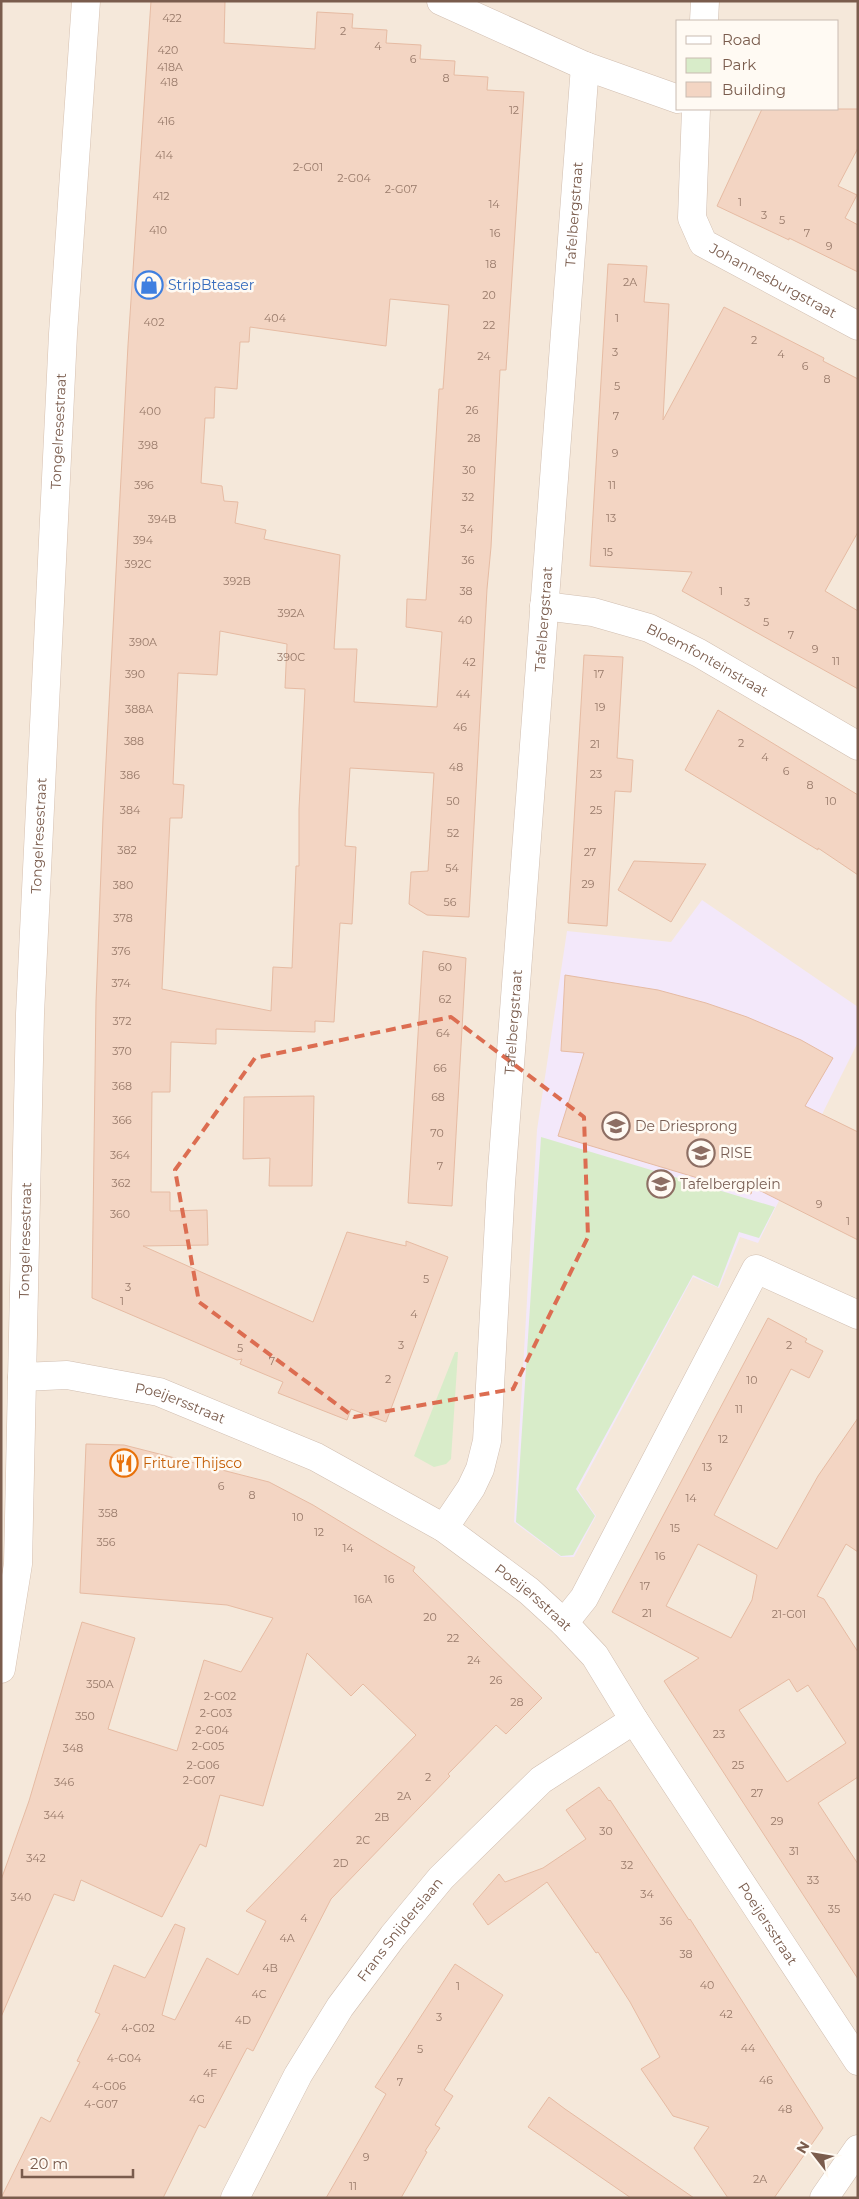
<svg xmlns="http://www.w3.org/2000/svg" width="859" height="2199" viewBox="0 0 859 2199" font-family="Montserrat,sans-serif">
<rect width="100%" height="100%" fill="#fdf6ec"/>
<path fill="#f5e8da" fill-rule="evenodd" d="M 1,1 L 858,1 L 858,2198 L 1,2198 ZM 678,21 L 838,21 L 838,109 L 678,109 Z"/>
<path fill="#f3e8fa" d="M 702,900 L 858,1007 L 858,1042 L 758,1243 L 740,1237 L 719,1288 L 693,1277 L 578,1490 L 596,1516 L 574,1557 L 561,1557 L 514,1522 L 537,1130 L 567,931 L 671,942 Z"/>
<path fill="#d8ecc9" d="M 541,1137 L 775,1207 L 759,1238 L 739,1232 L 718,1287 L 693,1275 L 576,1489 L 595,1516 L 573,1555 L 561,1556 L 516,1522 Z
M 455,1352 L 458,1352 L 451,1459 L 446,1464 L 434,1467 L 414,1456 Z"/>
<path fill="#f3d5c3" stroke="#e6bba3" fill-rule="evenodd" d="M 151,1 L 225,1 L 224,43 L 315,49 L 317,12 L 353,14 L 352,28 L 387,30 L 386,43 L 421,45 L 420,59 L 455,61 L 454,75 L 488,77 L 487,90 L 524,92 L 506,370 L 500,370 L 491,547 L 487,589 L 469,917 L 427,915 L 409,904 L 411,872 L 428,871 L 434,773 L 350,768 L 345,846 L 356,847 L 352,924 L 340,923 L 334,1022 L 315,1021 L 315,1032 L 216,1029 L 216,1044 L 171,1042 L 170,1092 L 152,1092 L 151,1192 L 170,1192 L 170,1211 L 207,1210 L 208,1245 L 143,1246 L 313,1322 L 347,1232 L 406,1246 L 406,1241 L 448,1257 L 386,1422 L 351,1409 L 347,1420 L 278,1393 L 283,1382 L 240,1364 L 242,1359 L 237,1360 L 92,1298 L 96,1001 L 103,818 L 128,345 ZM 390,299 L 449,305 L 443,389 L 439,389 L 426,600 L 407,599 L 406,627 L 442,632 L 437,707 L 354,702 L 357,649 L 334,649 L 340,555 L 264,539 L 266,530 L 235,523 L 238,502 L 224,501 L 222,486 L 201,483 L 205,418 L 214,418 L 215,387 L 237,389 L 240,342 L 249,342 L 250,327 L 386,346 ZM 220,631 L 287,644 L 285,688 L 305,689 L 299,809 L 299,866 L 296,866 L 292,968 L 273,967 L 271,1011 L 162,989 L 170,818 L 182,818 L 184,785 L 173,784 L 178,673 L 217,675 Z
M 762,109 L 858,109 L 858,148 L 838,186 L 857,195 L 845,218 L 858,225 L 858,272 L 789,238 L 789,240 L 717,206 Z
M 608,264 L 647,266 L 644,302 L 669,304 L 663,420 L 724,307 L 824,358 L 823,361 L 858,379 L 858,532 L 825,591 L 858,611 L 858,689 L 682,591 L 692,572 L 590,566 Z
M 584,655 L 623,657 L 617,758 L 633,760 L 631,792 L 615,791 L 607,926 L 568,923 Z
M 718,710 L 858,795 L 858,875 L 818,848 L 818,850 L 685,770 Z
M 634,861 L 706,864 L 671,922 L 618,890 Z
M 423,951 L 466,958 L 452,1206 L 408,1203 Z
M 565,975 L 658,990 L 706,1003 L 747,1017 L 801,1040 L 833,1058 L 805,1106 L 858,1132 L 858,1240 L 753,1187 L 751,1194 L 558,1136 L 584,1053 L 561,1051 Z
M 314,1096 L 312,1186 L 269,1186 L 270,1158 L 243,1159 L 244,1097 Z
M 768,1318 L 807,1339 L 805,1342 L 823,1351 L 809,1378 L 791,1369 L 714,1515 L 777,1549 L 818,1476 L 858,1418 L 858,1552 L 846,1544 L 817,1596 L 824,1599 L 858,1652 L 858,1777 L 818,1803 L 858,1864 L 858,1979 L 664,1681 L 699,1658 L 612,1612 ZM 698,1544 L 757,1575 L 752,1600 L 731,1638 L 666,1606 ZM 789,1679 L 797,1692 L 808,1685 L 846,1743 L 787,1782 L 739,1710 Z
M 86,1444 L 124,1445 L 269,1482 L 313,1505 L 415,1567 L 413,1571 L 542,1698 L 506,1734 L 496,1725 L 448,1774 L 450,1776 L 331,1899 L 253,2051 L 247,2048 L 205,2128 L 199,2125 L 163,2198 L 1,2198 L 41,2117 L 50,2122 L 80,2062 L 77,2061 L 100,2014 L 95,2012 L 114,1965 L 145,1978 L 175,1924 L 185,1928 L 162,2015 L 175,2020 L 207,1958 L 238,1975 L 266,1921 L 246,1911 L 416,1735 L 363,1684 L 351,1696 L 307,1653 L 263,1806 L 220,1795 L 206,1847 L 200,1844 L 162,1917 L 81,1880 L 74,1901 L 54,1894 L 1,2017 L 1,1880 L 29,1801 L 82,1622 L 135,1638 L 108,1729 L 177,1751 L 204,1660 L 241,1672 L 273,1618 L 227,1605 L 80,1593 Z
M 599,1787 L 609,1801 L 610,1800 L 689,1920 L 690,1919 L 823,2128 L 774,2198 L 728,2198 L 694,2148 L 709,2127 L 673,2116 L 641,2069 L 660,2057 L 630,2002 L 598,1952 L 596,1953 L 547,1882 L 488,1925 L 473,1904 L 499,1874 L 505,1882 L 543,1868 L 586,1839 L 566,1810 Z
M 455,1964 L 503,1995 L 444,2090 L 453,2096 L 435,2125 L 440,2128 L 425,2151 L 427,2152 L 401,2198 L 326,2198 L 386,2094 L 375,2087 Z
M 549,2097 L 565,2109 L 694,2198 L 631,2198 L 528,2127 Z"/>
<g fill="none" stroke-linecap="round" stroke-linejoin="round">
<g stroke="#d1beb0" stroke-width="29">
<g id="minor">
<path d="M 441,1 L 585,66 L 678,99"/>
<path d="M 704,21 L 705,1"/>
<path id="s1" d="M 696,109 L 692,218 L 703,243 L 858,326"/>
<path id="s2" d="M 544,606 L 593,612 L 649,628 L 699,653 L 858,746"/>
<path id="s3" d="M 22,1377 L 67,1375 L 159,1392 L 316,1457 L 444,1528 L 529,1591 L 564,1623 L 595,1656 L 634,1720 L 858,2061"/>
<path id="s4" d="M 444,1528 L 471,1488 L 480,1469 L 487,1441 L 501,1184 L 585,66"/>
<path d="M 564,1623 L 584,1598 L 756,1269 L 858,1315"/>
<path id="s5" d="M 235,2198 L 298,2075 L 340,2007 L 393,1936 L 441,1878 L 541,1780 L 634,1720"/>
<path d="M 824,2198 L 858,2149"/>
</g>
</g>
<g stroke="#d6c0b0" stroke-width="29">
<g id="secondary">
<path id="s6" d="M 1,1669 L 18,1564 L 30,1014 L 63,334 L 86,1"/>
</g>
</g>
<use href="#minor" stroke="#fff" stroke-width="28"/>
<use href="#secondary" stroke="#fff" stroke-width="28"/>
</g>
<path fill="none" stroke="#dc6d51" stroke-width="4" stroke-dasharray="10 6" stroke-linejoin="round" d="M 451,1017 L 584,1117 L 588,1237 L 513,1389 L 354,1417 L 199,1302 L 175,1170 L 255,1058 Z"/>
<defs>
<g id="shop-ring" transform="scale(1.4375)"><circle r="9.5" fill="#fffaf3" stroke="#3f7fe0" stroke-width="1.5"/><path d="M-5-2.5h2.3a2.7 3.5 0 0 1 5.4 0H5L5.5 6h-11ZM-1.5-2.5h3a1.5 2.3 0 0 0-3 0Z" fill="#3f7fe0"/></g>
<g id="school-ring" transform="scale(1.4375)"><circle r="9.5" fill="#fffaf3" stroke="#8d6e63" stroke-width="1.5"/><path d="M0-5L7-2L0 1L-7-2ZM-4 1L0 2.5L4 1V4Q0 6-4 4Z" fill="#8d6e63"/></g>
<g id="restaurant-ring" transform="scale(1.4375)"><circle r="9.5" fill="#fffaf3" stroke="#e8710a" stroke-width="1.5"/><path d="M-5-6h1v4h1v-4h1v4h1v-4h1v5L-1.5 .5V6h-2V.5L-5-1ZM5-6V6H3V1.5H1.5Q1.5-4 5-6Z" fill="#e8710a"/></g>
</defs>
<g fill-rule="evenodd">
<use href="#shop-ring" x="149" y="285"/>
<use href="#school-ring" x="616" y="1126"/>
<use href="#school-ring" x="701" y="1153"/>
<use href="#school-ring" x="661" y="1184"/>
<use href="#restaurant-ring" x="124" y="1463"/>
</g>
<g text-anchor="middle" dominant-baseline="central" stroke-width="5" stroke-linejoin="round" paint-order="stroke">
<g font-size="11" fill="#987a6a">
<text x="172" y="18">422</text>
<text x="343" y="31">2</text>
<text x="378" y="46">4</text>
<text x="168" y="50">420</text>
<text x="413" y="59">6</text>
<text x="170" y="67">418A</text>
<text x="446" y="78">8</text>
<text x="169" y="82">418</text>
<text x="514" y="110">12</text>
<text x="166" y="121">416</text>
<text x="164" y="155">414</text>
<text x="308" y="167">2-G01</text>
<text x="354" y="178">2-G04</text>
<text x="401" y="189">2-G07</text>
<text x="161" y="196">412</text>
<text x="740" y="202">1</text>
<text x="494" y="204">14</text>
<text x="764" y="215">3</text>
<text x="782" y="220">5</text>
<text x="158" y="230">410</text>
<text x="495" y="233">16</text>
<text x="807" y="233">7</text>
<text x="829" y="246">9</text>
<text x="491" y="264">18</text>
<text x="630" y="282">2A</text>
<text x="489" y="295">20</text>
<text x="275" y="318">404</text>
<text x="617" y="318">1</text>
<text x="154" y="322">402</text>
<text x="489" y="325">22</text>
<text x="754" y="340">2</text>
<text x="615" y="352">3</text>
<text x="781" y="354">4</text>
<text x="484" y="356">24</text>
<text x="805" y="366">6</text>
<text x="827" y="379">8</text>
<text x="617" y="386">5</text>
<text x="472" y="410">26</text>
<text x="150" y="411">400</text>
<text x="616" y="416">7</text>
<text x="474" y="438">28</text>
<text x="148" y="445">398</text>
<text x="615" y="453">9</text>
<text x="469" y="470">30</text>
<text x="144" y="485">396</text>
<text x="612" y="485">11</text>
<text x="468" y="497">32</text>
<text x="611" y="518">13</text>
<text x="162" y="519">394B</text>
<text x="467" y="529">34</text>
<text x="143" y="540">394</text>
<text x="608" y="552">15</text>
<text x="468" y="560">36</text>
<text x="138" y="564">392C</text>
<text x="237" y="581">392B</text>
<text x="466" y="591">38</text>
<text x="721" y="591">1</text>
<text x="747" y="602">3</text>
<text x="291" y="613">392A</text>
<text x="465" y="620">40</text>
<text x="766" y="622">5</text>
<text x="791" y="635">7</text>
<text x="143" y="642">390A</text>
<text x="815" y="649">9</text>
<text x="291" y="657">390C</text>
<text x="836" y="661">11</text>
<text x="469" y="662">42</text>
<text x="135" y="674">390</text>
<text x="599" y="674">17</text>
<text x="463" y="694">44</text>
<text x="600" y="707">19</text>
<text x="139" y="709">388A</text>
<text x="460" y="727">46</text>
<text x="134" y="741">388</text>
<text x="741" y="743">2</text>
<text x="595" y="744">21</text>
<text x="765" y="757">4</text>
<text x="456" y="767">48</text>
<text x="786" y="771">6</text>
<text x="596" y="774">23</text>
<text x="130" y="775">386</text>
<text x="810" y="785">8</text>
<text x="453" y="801">50</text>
<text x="831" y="801">10</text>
<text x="130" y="810">384</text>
<text x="596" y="810">25</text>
<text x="453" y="833">52</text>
<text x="127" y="850">382</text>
<text x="590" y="852">27</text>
<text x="452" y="868">54</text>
<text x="588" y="884">29</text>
<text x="123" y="885">380</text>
<text x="450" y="902">56</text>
<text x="123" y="918">378</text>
<text x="121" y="951">376</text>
<text x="445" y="967">60</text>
<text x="121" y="983">374</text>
<text x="445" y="999">62</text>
<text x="122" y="1021">372</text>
<text x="443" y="1033">64</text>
<text x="122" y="1051">370</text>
<text x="440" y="1068">66</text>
<text x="122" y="1086">368</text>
<text x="438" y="1097">68</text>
<text x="122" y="1120">366</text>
<text x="437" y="1133">70</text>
<text x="120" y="1155">364</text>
<text x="440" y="1166">7</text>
<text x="121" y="1183">362</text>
<text x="819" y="1204">9</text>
<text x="120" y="1214">360</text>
<text x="848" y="1221">1</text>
<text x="426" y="1279">5</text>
<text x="128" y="1287">3</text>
<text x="122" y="1301">1</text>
<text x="414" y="1314">4</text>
<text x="401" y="1345">3</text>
<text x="789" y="1345">2</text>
<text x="240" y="1348">5</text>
<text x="272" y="1361">7</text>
<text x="388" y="1379">2</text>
<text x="752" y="1380">10</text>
<text x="739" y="1409">11</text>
<text x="723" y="1439">12</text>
<text x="707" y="1467">13</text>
<text x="221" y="1486">6</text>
<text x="252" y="1495">8</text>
<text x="691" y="1498">14</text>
<text x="108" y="1513">358</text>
<text x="298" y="1517">10</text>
<text x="675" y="1528">15</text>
<text x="319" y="1532">12</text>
<text x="106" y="1542">356</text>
<text x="348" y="1548">14</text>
<text x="660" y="1556">16</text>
<text x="389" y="1579">16</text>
<text x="645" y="1586">17</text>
<text x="363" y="1599">16A</text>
<text x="647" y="1613">21</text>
<text x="789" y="1614">21-G01</text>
<text x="430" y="1617">20</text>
<text x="453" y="1638">22</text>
<text x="474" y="1660">24</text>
<text x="496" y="1680">26</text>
<text x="100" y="1684">350A</text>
<text x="220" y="1696">2-G02</text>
<text x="517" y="1702">28</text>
<text x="216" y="1713">2-G03</text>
<text x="85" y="1716">350</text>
<text x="212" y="1730">2-G04</text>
<text x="719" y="1734">23</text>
<text x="208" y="1746">2-G05</text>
<text x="73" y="1748">348</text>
<text x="203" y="1765">2-G06</text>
<text x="738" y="1765">25</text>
<text x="428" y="1777">2</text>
<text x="199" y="1780">2-G07</text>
<text x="64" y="1782">346</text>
<text x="757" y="1793">27</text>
<text x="404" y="1796">2A</text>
<text x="54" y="1815">344</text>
<text x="382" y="1817">2B</text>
<text x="777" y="1821">29</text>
<text x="606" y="1831">30</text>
<text x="363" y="1840">2C</text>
<text x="794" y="1851">31</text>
<text x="36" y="1858">342</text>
<text x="341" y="1863">2D</text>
<text x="627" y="1865">32</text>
<text x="813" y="1880">33</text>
<text x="647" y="1894">34</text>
<text x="21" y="1897">340</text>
<text x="834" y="1909">35</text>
<text x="304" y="1918">4</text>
<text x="666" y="1921">36</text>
<text x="287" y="1938">4A</text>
<text x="686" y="1954">38</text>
<text x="270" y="1968">4B</text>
<text x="707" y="1985">40</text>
<text x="458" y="1986">1</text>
<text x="259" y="1994">4C</text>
<text x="726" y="2014">42</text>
<text x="439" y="2017">3</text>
<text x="243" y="2020">4D</text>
<text x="138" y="2028">4-G02</text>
<text x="225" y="2045">4E</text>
<text x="748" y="2048">44</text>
<text x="420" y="2049">5</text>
<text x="124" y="2058">4-G04</text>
<text x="210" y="2073">4F</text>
<text x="766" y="2080">46</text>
<text x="400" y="2082">7</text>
<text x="109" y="2086">4-G06</text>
<text x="197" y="2099">4G</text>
<text x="101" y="2104">4-G07</text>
<text x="785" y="2109">48</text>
<text x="366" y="2157">9</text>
<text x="760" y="2179">2A</text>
<text x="353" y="2186">11</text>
</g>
<g font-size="14" fill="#7a5c4d" stroke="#fffaf3">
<text stroke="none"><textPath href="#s4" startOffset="1328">Tafelbergstraat</textPath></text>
<text stroke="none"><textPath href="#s1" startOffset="216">Johannesburgstraat</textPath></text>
<text stroke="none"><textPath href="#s6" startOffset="1240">Tongelresestraat</textPath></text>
<text stroke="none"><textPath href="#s4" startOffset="922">Tafelbergstraat</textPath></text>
<text stroke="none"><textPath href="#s2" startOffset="174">Bloemfonteinstraat</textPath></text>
<text stroke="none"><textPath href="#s6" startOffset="835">Tongelresestraat</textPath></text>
<text stroke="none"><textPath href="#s4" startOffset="518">Tafelbergstraat</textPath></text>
<text stroke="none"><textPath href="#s6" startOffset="430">Tongelresestraat</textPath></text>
<text stroke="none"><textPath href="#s3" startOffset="162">Poeijersstraat</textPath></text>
<text stroke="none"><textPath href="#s3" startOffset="568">Poeijersstraat</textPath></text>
<text stroke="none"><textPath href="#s3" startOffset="972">Poeijersstraat</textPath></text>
<text stroke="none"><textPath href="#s5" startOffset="316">Frans Snijderslaan</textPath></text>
</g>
<g font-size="14" fill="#366cbe" stroke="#fffaf3" text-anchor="start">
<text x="168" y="285">StripBteaser</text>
</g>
<g font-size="14" fill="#785e54" stroke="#fffaf3" text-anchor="start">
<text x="635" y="1126">De Driesprong</text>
<text x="720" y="1153">RISE</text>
<text x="680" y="1184">Tafelbergplein</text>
</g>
<g font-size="14" fill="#c56008" stroke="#fffaf3" text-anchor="start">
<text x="143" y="1463">Friture Thijsco</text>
</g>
</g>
<rect width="859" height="2199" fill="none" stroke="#7a5c4d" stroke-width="5"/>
<rect x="676" y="20" width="162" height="90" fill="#fffaf3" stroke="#cabbb1"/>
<rect x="686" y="36" width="25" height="8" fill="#ffffff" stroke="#cabbb1"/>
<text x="722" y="45" font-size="15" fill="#7a5c4d">Road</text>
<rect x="686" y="58" width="25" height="15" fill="#d8ecc9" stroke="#cabbb1"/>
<text x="722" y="70" font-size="15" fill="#7a5c4d">Park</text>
<rect x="686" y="82" width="25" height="15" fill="#f3d5c3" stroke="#cabbb1"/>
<text x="722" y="95" font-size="15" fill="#7a5c4d">Building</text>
<g transform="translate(814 2154) rotate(301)" stroke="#fffaf3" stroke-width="4" paint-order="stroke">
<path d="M0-4L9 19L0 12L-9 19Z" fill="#7a5c4d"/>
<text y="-8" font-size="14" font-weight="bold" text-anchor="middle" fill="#7a5c4d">N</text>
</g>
<path d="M22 2169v8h111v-8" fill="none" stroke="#7a5c4d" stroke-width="2.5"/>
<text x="30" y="2169" font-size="15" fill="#7a5c4d" stroke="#fffaf3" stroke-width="4" paint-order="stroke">20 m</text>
</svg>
